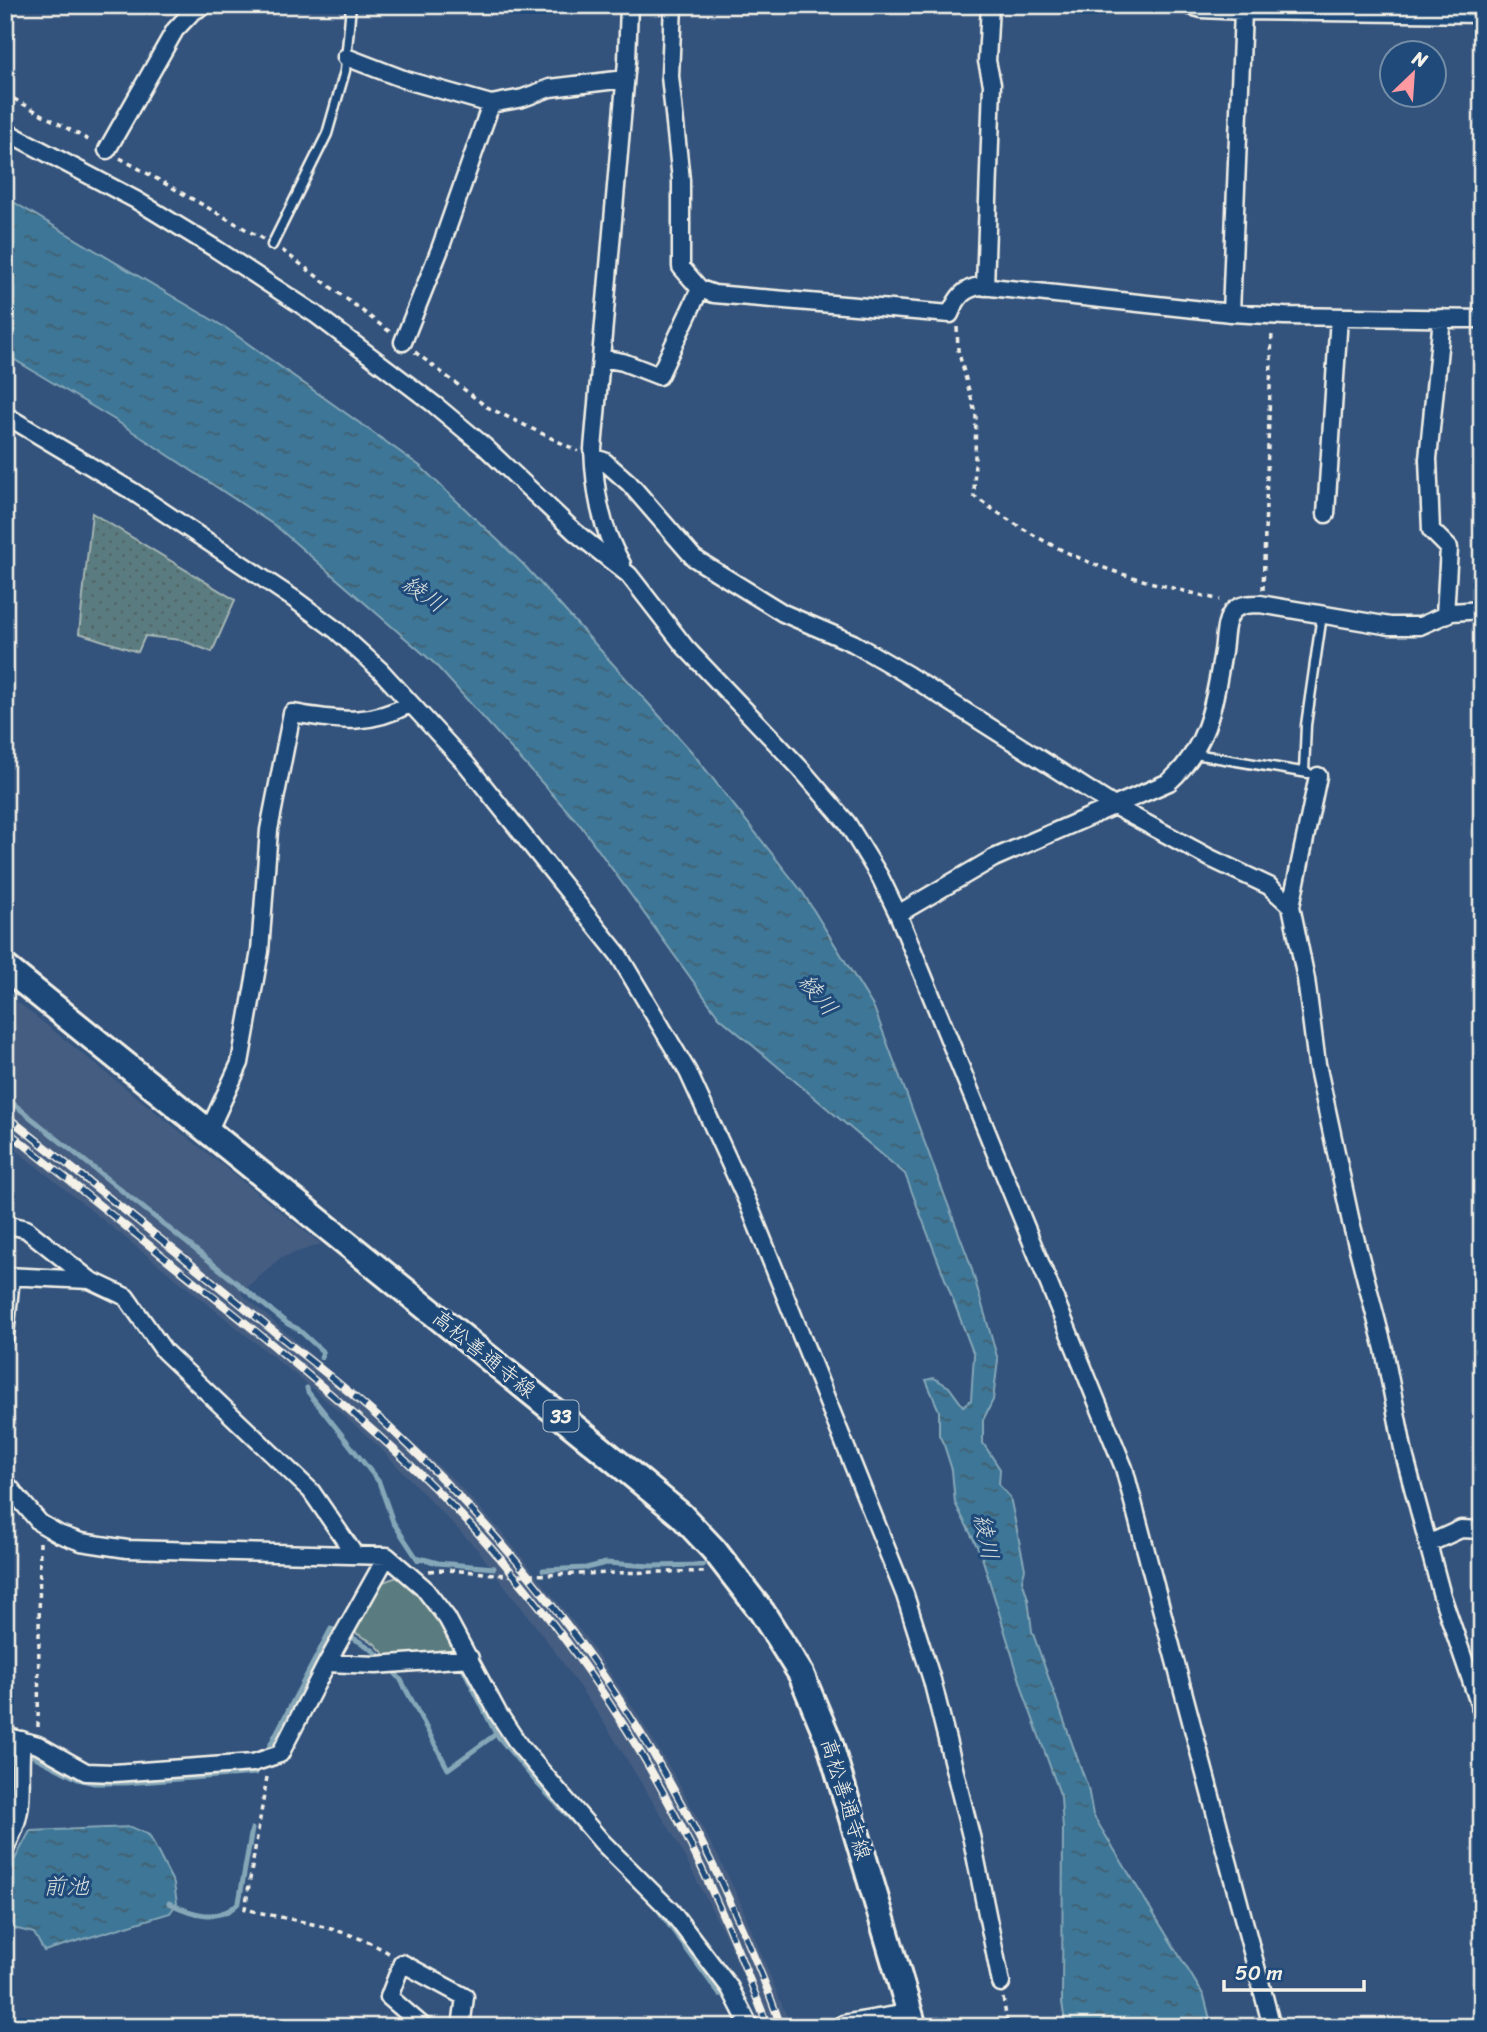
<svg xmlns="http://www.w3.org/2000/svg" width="1487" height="2032" viewBox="0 0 1487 2032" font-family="Sriracha,'Klee One',sans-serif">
<defs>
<pattern id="grass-dots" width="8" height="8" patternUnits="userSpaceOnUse" patternTransform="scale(1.75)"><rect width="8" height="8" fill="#5a7c80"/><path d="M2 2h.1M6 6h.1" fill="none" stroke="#526566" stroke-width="1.8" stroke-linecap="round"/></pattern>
<pattern id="water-ripples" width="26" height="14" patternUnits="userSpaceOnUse" patternTransform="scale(1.75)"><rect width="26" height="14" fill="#3d7697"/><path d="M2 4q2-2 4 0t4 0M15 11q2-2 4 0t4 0" fill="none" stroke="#435f6e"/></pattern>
</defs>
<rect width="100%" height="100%" fill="#33537d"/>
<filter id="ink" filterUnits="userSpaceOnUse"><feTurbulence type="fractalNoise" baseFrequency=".0143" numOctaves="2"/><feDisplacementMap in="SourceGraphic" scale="14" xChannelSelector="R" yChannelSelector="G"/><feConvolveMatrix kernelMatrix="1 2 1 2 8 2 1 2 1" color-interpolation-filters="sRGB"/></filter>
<g filter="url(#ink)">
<path fill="#455d81" d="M 5,992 L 321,1244 L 280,1258 L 241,1293 L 452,1478 L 501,1531 L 586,1638 L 633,1707 L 677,1780 L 721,1862 L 739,1899 L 791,2027 L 761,2027 L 750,1993 L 729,1943 L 674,1836 L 605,1724 L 556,1653 L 477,1549 L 375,1443 L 313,1389 L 5,1141 Z"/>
<path fill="url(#grass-dots)" stroke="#a7b6b4" stroke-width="2" d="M 92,513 L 235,600 L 212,652 L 181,640 L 145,636 L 138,652 L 79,633 Z"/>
<path fill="#5a7c80" stroke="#a7b6b4" stroke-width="2" d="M 397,1577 L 426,1599 L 439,1615 L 453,1652 L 388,1658 L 374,1643 L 354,1632 L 380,1583 Z"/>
<path fill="url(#water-ripples)" stroke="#86a7b7" stroke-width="2" d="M 5,197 L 226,328 L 420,466 L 524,565 L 691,751 L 803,893 L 874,1008 L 970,1263 L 998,1360 L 993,1400 L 983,1420 L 983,1443 L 1000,1469 L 999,1485 L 1010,1497 L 1025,1569 L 1022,1580 L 1028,1599 L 1032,1631 L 1088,1788 L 1093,1815 L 1204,1996 L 1212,2027 L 1066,2027 L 1062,2003 L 1063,1829 L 1061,1797 L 1025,1697 L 981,1554 L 955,1503 L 952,1470 L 944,1445 L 939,1435 L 939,1411 L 926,1380 L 934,1378 L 949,1387 L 963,1406 L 971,1400 L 974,1355 L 905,1174 L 719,1017 L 581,826 L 434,663 L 277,527 L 115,420 L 5,354 Z
M 131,1827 L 149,1835 L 174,1884 L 177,1903 L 170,1913 L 44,1951 L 34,1933 L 5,1926 L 5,1867 L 10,1857 L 15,1859 L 30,1831 Z"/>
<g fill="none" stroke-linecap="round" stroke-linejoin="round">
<path stroke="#86a7b7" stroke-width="5" d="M 5,1097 L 288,1324 L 298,1329 L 323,1352 L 321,1357
M 307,1388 L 308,1392 L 379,1482 L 393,1522 L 418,1560
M 416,1557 L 438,1563 L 494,1568
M 543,1570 L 586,1568 L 606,1563 L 651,1566 L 703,1565
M 390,1667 L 401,1680 L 448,1769 L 496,1734
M 464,1670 L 496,1734 L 537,1783 L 586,1835
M 5,1747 L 16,1747 L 78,1779 L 94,1783 L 126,1783 L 256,1773 L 260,1764
M 265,1755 L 331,1629 C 351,1637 369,1644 383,1660
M 597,1848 L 629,1880
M 169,1903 C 191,1914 220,1924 239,1902 L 252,1829
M 654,1904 L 720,1995"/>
<g stroke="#f4f1e8" stroke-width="13">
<path id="service" d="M 272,245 L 327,134 L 345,71 L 351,5
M 1195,754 L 1308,773
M 1304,772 L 1306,725 L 1322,615"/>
</g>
<g stroke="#f4f1e8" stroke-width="21">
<path id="minor" d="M 673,5 L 670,76 L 681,180 L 681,267 L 700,289 L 714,294 L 950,314 C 957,298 963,288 981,286 L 1231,313 L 1284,316 L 1482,319
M 1187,5 L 1202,9 L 1243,11 L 1482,14
M 346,57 L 406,80 L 491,104 L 523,98 L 550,88 L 625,79
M 5,131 L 136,200 L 216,249 L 315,314 L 435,405 L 484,446 L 575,532 L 629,575 L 685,647 L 800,768 L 847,823 L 880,877 L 898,914 L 1124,1468 L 1272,2027
M 107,150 L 175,30 L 192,12 L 205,5
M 985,287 L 992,84 L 987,61 L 990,5
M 1231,313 L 1243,11
M 1442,318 L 1428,459 L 1431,530 L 1449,548 L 1445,615
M 403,342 L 440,249 L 491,104
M 601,358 L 623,362 L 659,376 L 700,289
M 5,415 L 132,491 L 294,599 L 336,630 L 380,670 L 467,765 L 618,954 L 688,1072 L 748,1203 L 905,1595 L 932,1680 L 972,1840 L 1001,1983
M 594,458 L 604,461 L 629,483 L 694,558 L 783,613 L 853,643 L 908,675 L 1114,806 L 1210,858 L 1269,886 L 1291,906
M 1326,514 L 1339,317
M 622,564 C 600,527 595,491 593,449 L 627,61 L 629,5
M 1318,776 L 1291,906 L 1306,979 L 1317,1064 L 1351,1222 L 1384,1349 L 1404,1454 L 1442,1596 L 1482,1712
M 898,914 L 994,858 L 1169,782 C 1209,746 1214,703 1223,651 C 1225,638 1224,620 1234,610 C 1241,604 1251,604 1260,604 L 1390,626 L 1420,626 L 1452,612 L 1482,610
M 209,1130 L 240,1063 L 260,951 L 269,830 L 292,713 C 339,720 366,727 410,704
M 5,1224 L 26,1229 L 90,1280
M 5,1276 L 90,1280 L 126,1297 L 164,1351 L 311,1491 L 355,1555
M 5,1336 L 11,1277
M 5,1482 L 40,1523 L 59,1534 L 81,1542 L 127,1549 L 387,1556 L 423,1587 L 447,1618 L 498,1713 L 519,1745 L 602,1842 L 671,1911 L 730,1988 L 750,2027
M 1428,1544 L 1461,1529 L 1482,1530
M 327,1663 L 387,1556
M 5,1736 L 38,1745 L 86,1772 L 114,1773 L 253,1763 L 280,1754 L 327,1663 L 376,1665 L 470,1658
M 5,1849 C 29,1804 17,1786 22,1740
M 424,2027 L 389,1997 L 402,1963 L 465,1997 L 461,2027"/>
</g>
<g stroke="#f4f1e8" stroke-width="28">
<path id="secondary" d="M 845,2027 L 911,2016"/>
</g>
<g stroke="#f4f1e8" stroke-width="30">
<path id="primary" d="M 5,967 L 600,1448 L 681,1515 L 714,1550 L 762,1612 L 801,1674 L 829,1741 L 914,2027"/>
</g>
<path stroke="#f4f1e8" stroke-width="3.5" stroke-dasharray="5 5" stroke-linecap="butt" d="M 5,94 L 92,142
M 120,158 L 263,239
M 282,250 L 390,332
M 957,327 L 958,350 L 976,416 L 974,496 C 1018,528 1064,555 1116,572 C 1150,583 1185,591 1220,600
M 415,352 L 487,407 L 578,451
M 1263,590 L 1272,331
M 429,1571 C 458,1568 486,1575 515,1575 C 578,1575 641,1571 704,1572
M 38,1727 L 40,1542
M 267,1777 L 245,1909 C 292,1921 349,1927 390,1954
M 1003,1998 L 1008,2027"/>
<use href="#service" stroke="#1f4a7a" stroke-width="8"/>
<use href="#minor" stroke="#1f4a7a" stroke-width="16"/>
<use href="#secondary" stroke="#1f4a7a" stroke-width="23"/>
<use href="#primary" stroke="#1f4a7a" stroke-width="24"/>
<g stroke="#f4f1e8" stroke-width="8">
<path id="rail" d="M 5,1115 C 96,1187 187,1260 277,1334 C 315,1365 354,1394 390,1428 C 537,1565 654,1729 735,1913 C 752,1951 768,1988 781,2027
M 5,1129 C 93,1200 181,1270 268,1341 C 343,1404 419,1467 485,1541 C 552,1617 613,1701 662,1790 C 704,1866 737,1946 768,2027"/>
</g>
<use href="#rail" stroke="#1f4a7a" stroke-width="5" stroke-dasharray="16" stroke-linecap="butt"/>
</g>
</g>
<g text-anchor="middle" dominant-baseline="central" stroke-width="6" stroke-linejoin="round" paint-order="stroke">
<rect fill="#1f4a7a" stroke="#b4bfc7" stroke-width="2" x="543.5" y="1400.5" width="35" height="31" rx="5"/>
<g font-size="19" font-weight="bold" fill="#f4f1e8">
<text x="561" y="1416">33</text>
</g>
<g font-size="21" fill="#f4f1e8" stroke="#1f4a7a">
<text transform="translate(484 1354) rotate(39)">高松善通寺線</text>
<text transform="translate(846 1799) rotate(73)">高松善通寺線</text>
</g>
<g font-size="23" font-style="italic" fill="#d9dfdc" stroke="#1f4a7a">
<text transform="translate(424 594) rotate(35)">綾川</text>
<text transform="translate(818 995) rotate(51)">綾川</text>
<text transform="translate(986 1537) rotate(79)">綾川</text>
<text x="66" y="1886">前池</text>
</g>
</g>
<rect width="1487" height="2032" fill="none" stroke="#1f4a7a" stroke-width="28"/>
<rect x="14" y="14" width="1459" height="2004" fill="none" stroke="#f4f1e8" stroke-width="2.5" filter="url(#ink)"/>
<g transform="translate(1413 74) rotate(25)"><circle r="33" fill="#1f4a7a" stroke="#748da6" stroke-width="2"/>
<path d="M0-5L12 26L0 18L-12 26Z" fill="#ff9aa2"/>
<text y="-10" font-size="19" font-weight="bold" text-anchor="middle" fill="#f4f1e8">N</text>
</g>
<path d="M1224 1980v10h140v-10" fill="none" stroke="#f4f1e8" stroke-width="3.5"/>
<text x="1235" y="1980" font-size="21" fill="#f4f1e8" stroke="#1f4a7a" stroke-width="5" paint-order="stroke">50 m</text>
</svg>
